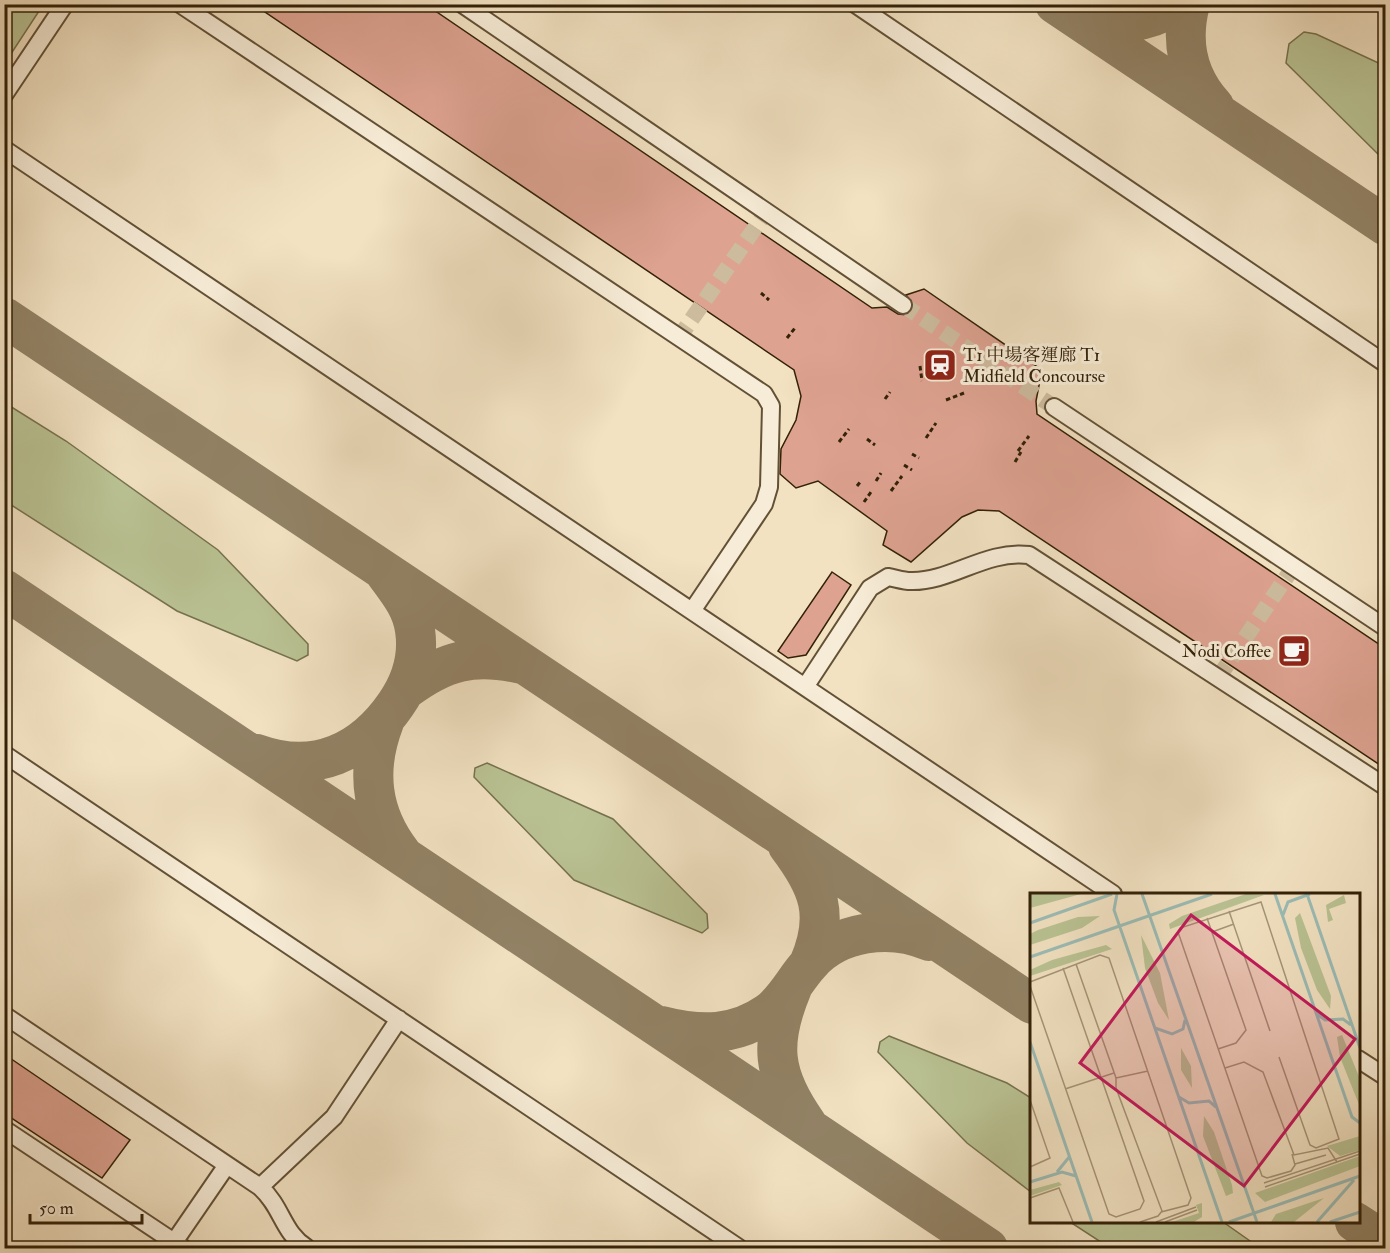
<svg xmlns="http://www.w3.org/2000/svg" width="1390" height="1253" viewBox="0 0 1390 1253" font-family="'IM FELL Double Pica','Noto Serif TC',serif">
<rect width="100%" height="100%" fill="#f2e2c2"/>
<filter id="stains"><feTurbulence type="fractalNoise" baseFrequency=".00333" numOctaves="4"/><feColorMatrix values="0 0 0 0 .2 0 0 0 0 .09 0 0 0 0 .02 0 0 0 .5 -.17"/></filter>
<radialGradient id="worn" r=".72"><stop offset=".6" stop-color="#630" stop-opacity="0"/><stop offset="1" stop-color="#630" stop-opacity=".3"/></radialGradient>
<path fill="#bac394" stroke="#76724e" stroke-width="1.5" d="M 5,4 L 43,5 L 5,63 L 4,5 Z
M 1304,32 L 1316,34 L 1385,66 L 1385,161 L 1286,63 L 1289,44 Z
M 5,403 L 66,441 L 218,550 L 308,644 L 308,655 L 297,661 L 177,611 L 5,501 Z
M 487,763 L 613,819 L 707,914 L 708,928 L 702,933 L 574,880 L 474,777 L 475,768 Z
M 889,1036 L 1007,1083 L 1031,1098 L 1031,1192 L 967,1143 L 878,1052 L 880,1042 Z
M 1070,1222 L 1223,1222 L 1260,1248 L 1110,1248 Z"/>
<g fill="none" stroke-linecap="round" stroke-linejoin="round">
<path stroke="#928265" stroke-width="40" d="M 1055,4 L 1386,226
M 1190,4 C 1180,42 1188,78 1214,106
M 1078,15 C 1112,28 1146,24 1178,4
M 4,317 C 347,546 690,774 1032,1004
M 4,589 L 988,1248
M 405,690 C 445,660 474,653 522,664
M 384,722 C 366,769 370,813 402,854
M 257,754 C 315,775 363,752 396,704 C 412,681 419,657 415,630 C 412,607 398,591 385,573
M 788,846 C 819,887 830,915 809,964
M 792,988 C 769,1043 772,1075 807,1124
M 662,1026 C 701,1036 735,1036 768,1013 C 786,1000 795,979 810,963 C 838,931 890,924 929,941
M 1355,1222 L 1386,1242"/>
</g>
<path fill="#dda290" stroke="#332108" stroke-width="1.5" d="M 253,4 L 425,4 L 872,308 L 887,307 L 898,314 L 907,315 L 913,305 L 906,295 L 924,289 L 1042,370 L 1036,401 L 1037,414 L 1386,649 L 1386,769 L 999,511 L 978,510 L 962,517 L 911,562 L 883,545 L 887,531 L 818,481 L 796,488 L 780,474 L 781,449 L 796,420 L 801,396 L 794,370 Z
M 832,572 L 851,585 L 806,655 L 788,658 L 778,651 Z
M 4,1054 L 130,1140 L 102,1178 L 4,1113 Z"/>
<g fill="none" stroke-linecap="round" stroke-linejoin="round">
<path stroke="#ccbb9d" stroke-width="16" stroke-dasharray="16 8" stroke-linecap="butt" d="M 903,305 L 1054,407
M 678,339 L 766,212
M 1218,678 L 1294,566"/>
<g stroke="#635136" stroke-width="20">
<path id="minor" d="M 180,4 L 764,394 L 771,406 L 769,487 L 764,504 L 692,611
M 462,4 L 903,305
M 855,4 L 1386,364
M 4,95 L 65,4
M 4,149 L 1113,894
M 1054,407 L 1386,628
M 805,687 L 870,588 L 888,577 C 895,578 903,581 911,581 C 951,582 985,550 1029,555 L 1386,787
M 4,754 L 739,1248
M 4,1015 L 260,1187 C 283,1208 282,1232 307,1248
M 1358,1059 L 1386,1077
M 4,1129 L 183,1248
M 260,1187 L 334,1117 L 399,1019
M 170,1248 L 227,1165"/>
</g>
<path stroke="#332108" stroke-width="3" stroke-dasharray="4.5 3" stroke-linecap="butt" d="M 761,293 L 769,300
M 787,338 L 795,328
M 920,366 L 922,381
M 885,399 L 890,392
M 946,400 L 964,393
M 926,438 L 936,423
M 867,439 L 875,445
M 839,442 L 849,429
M 1018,451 L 1029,436
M 912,454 L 919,458
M 1015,462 L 1021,452
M 904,465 L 912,470
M 876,481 L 881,473
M 857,486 L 861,481
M 891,491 L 902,476
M 864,502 L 871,492"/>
<use href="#minor" stroke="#f7ecd7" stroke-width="16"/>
</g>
<defs>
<g id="station-square" transform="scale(1.725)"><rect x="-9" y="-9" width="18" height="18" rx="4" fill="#8f2418" stroke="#f7ecd7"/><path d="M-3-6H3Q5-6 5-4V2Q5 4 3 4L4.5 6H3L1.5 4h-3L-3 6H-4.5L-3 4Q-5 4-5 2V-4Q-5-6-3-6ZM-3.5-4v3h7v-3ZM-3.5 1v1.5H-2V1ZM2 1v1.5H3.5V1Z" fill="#fff"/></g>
<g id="cafe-square" transform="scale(1.725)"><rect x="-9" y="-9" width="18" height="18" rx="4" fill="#8f2418" stroke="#f7ecd7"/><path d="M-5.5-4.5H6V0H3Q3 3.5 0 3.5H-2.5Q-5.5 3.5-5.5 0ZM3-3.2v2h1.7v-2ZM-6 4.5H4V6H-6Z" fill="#fff"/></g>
</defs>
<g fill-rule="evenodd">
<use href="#station-square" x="940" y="365"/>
<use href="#cafe-square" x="1294" y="651"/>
</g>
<g text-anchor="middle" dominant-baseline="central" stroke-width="6" stroke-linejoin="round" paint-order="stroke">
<g font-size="18" fill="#332108" stroke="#f7ecd7" text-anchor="start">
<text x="963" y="355">T1 中場客運廊 T1<tspan x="963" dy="21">Midfield Concourse</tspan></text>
<text x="1271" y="651" text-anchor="end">Nodi Coffee</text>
</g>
</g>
<g transform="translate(1030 893)">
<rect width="330" height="330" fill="#f2e2c2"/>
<path d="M 1,1 L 51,1 L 0,15 ZM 216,1 L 234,2 L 140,36 L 139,31 L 152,23 ZM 314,2 L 316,10 L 299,16 L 303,27 L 298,29 L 296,12 ZM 270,20 L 301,103 L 300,116 L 287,97 L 271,55 L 265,25 ZM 70,23 L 52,35 L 0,52 L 0,41 L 8,37 L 48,24 ZM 111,42 L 130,80 L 139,127 L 128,110 L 115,75 ZM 76,52 L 82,56 L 0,83 L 0,77 L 22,67 ZM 312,142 L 330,186 L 330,214 L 310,164 L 307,144 ZM 151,155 L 161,173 L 162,195 L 151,177 ZM 174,223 L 184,239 L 202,292 L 203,300 L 196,303 L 173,243 ZM 330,243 L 330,257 L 310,263 L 297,253 ZM 330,263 L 330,273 L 235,309 L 225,300 ZM 29,289 L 32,292 L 0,303 L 0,297 ZM 294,305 L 264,329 L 241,329 L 246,321 ZM 172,310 L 172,324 L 164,329 L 142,329 L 169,320 L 166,312 Z" fill="#bac394"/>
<path fill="none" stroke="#9bbdb7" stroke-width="3" d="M 87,1 L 84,17 L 192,329M 112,1 L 227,329M 245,1 L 322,224 L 330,230M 277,1 L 330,155M 253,22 L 258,9 L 280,1M 0,30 L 82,1M 0,64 L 182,1M 287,121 L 295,127 L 313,126 L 321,132M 125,135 L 142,141 L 153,136 L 155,127M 0,149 L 62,329M 149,204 L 159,210 L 179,208 L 186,214M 27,279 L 40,263M 0,289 L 32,279 L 46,283M 199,329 L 330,283M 287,329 L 324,287M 300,329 L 330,319"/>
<path fill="none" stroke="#a69578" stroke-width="1.5" d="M 199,18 L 240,138M 177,25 L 216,137 L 206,150 L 188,156M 182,39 L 204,31M 46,71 L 86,185 L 86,195 L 132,318 L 128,323 L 110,329M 0,89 L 70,62 L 79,65 L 161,305 L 158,312 L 131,319M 0,93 L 79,321 L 86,324 L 110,316 L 114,308 L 33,75M 249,164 L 280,252 L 286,255 L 309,246 L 231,9 L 150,35 L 148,39 L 232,283 L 237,285 L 261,278 L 265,272 L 262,261M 195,175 L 214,169 L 233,179 L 264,262 L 298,255 L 307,269M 86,185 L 118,178M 35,196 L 84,180M 0,207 L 20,265 L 0,274M 265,271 L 296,262M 234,290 L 330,258M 235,294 L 330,261M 0,305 L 29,295 L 43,329M 126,329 L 166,314M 135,329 L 167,317"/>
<path fill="#c2185b" fill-opacity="0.15" stroke="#c2185b" stroke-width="3" d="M 161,22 L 325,146 L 214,293 L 50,170 Z"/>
<rect width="330" height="330" fill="none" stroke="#332108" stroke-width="3"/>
</g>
<rect width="1390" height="1253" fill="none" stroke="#f2e2c2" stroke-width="24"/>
<rect x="6" y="6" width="1378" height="1241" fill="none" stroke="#332108" stroke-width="3"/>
<rect x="12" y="12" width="1366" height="1229" fill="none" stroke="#332108" stroke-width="1.5"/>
<path d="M30 1214v9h112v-9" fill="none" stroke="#332108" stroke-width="3"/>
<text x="39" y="1214" font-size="18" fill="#332108" stroke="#f7ecd7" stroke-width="4.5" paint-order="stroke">50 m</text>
<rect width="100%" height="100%" filter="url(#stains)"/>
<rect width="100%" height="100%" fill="url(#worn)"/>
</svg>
